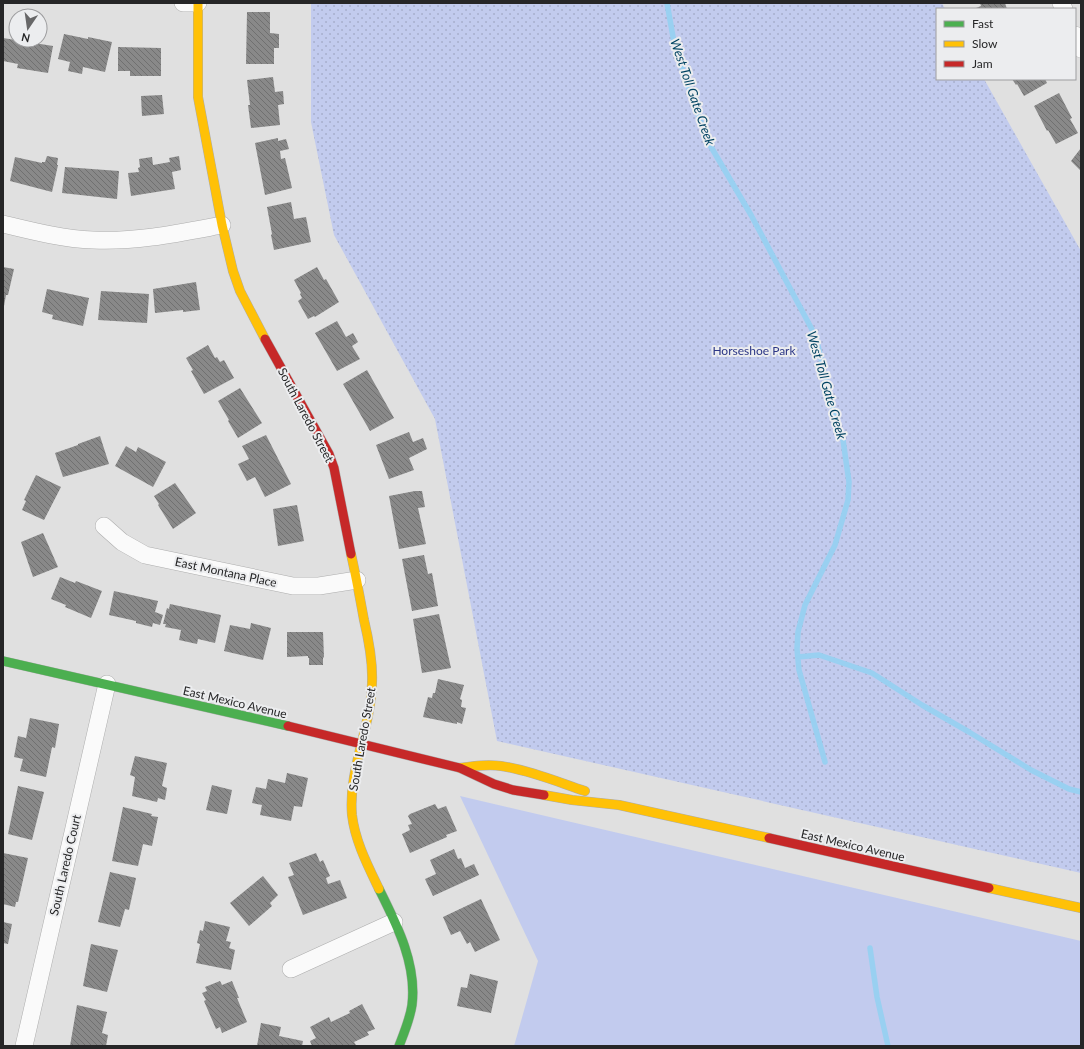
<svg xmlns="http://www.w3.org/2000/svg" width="1084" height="1049" viewBox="0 0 1084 1049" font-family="Lato,sans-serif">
<defs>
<pattern id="park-dots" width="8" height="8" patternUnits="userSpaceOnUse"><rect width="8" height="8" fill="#c2cbee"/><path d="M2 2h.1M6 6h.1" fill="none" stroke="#a7aecc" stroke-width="1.8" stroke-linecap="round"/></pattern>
<pattern id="building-back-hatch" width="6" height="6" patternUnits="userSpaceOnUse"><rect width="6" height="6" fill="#898989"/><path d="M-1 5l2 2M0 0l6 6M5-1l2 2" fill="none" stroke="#707070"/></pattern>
</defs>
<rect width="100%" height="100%" fill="#e0e0e0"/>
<path fill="#c2cbee" d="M 460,796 L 1081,941 L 1081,1046 L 514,1046 L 538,961 Z"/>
<path fill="url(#park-dots)" d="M 311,3 L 942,3 L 945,9 L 937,9 L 937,79 L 984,79 L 1081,251 L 1081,873 L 497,741 L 435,419 L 334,235 L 311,122 Z"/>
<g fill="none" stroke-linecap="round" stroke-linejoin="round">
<path stroke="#99d0f1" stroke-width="5.5" d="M 667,3 L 675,48 L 707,140 L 751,215 L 816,337 L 832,407 L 843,440 L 849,482 L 848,500 L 835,545 L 805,605 L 798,632 L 797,649 L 799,670 L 825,762
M 798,657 L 819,655 L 872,673 L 922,705 L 969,732 L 1031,770 L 1069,789 L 1081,792
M 870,948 L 877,997 L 888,1046"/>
</g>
<path fill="url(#building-back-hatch)" d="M 980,3 L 1005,3 L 1007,9 L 977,9 L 976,8 L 981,6 Z
M 247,12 L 270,12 L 270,33 L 279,34 L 279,48 L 274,48 L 274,64 L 246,64 Z
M 64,34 L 88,39 L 88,37 L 112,42 L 105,72 L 83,67 L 82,74 L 68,71 L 70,62 L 58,59 Z
M 3,38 L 53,46 L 48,73 L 17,68 L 18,64 L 3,61 Z
M 118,47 L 161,48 L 161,76 L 130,76 L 130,71 L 118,71 Z
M 273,77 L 275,92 L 283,91 L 284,104 L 278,105 L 280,125 L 251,128 L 248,105 L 250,105 L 247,80 Z
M 1012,79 L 1045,79 L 1047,83 L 1024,96 L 1017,84 L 1016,85 Z
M 1059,93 L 1072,118 L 1070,119 L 1078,133 L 1056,144 L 1048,130 L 1047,131 L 1034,106 Z
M 162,95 L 164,114 L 142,116 L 141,96 Z
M 278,138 L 278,141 L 286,139 L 289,149 L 280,151 L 281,159 L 285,158 L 292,188 L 265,195 L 255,143 Z
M 1081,148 L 1081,171 L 1071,161 Z
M 47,156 L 58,158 L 57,165 L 58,165 L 52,192 L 10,181 L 15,157 L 42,163 L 42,162 L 45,162 Z
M 179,156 L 181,170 L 172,172 L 175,189 L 131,196 L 128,173 L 139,172 L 138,168 L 140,167 L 139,159 L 152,157 L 153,165 L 170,162 L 169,158 Z
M 65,167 L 119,171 L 117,199 L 62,193 Z
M 291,202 L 294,219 L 306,217 L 311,242 L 274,250 L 271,235 L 272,234 L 267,207 Z
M 3,267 L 14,269 L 8,295 L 6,295 L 4,306 Z
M 317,267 L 324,280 L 326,279 L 339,302 L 315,317 L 314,316 L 308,319 L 298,301 L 302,298 L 300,294 L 301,293 L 294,280 Z
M 196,282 L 200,310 L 183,312 L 183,310 L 155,313 L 153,289 Z
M 47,289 L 89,298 L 83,326 L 52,319 L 53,315 L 42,312 Z
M 101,291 L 149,294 L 147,323 L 98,320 Z
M 337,321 L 346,337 L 353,333 L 358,342 L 352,346 L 360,359 L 337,371 L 315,333 Z
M 208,345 L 215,358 L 217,357 L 220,362 L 224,360 L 234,378 L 204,394 L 191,371 L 193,370 L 186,358 Z
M 367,370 L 394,418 L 370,431 L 343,384 Z
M 240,388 L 262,423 L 238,438 L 228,421 L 229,420 L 218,401 Z
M 409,432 L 413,442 L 423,438 L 427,449 L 409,458 L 414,470 L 389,479 L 376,445 Z
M 266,435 L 291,484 L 265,497 L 255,477 L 247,481 L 238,464 L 249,459 L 242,446 Z
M 100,436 L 109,464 L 63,477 L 55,453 L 78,445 L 78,444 Z
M 126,446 L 136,452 L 138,447 L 166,462 L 153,487 L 115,466 Z
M 36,475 L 61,487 L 44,520 L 22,510 L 26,501 L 24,500 Z
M 175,483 L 196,513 L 173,529 L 158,505 L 159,504 L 154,496 Z
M 415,491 L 422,491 L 425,507 L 418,508 L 426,544 L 399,549 L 389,496 Z
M 297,505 L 304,541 L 278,546 L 273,509 Z
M 43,533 L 58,567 L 33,577 L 21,542 Z
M 424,555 L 428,574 L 432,573 L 438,606 L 412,611 L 402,559 Z
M 60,577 L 75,583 L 76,581 L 102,591 L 91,618 L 65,607 L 66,605 L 51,599 Z
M 114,591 L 158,601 L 155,612 L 163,615 L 160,625 L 153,623 L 152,627 L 136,623 L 136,621 L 109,615 Z
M 170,604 L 221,615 L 215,643 L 198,639 L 197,644 L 179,640 L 181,630 L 165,627 L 166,624 L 163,624 L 167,608 L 169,609 Z
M 439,614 L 451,668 L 422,673 L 413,619 Z
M 251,623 L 271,628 L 263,660 L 224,651 L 230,625 L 250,629 Z
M 287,632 L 323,632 L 324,657 L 323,658 L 323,665 L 309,665 L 309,658 L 308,658 L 308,656 L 287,657 Z
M 438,679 L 464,685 L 460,699 L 462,700 L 461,707 L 466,708 L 462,724 L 457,722 L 457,724 L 423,717 L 428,697 L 432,698 L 433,693 L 435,693 Z
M 30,718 L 59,724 L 55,748 L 52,747 L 46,777 L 20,771 L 23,759 L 14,757 L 18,736 L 26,738 Z
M 135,756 L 167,763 L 162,786 L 167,788 L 165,800 L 158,798 L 157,802 L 132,796 L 135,777 L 130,775 Z
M 287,773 L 308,778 L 302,807 L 294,806 L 291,821 L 260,815 L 262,805 L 252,803 L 256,787 L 266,789 L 268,779 L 285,783 Z
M 212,785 L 232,790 L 227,814 L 206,810 Z
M 18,786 L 44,792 L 32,840 L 8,834 Z
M 435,804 L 438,809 L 446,806 L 457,831 L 446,835 L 447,837 L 410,853 L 402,834 L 410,830 L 408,825 L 412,824 L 408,816 L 410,814 Z
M 123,807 L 152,814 L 151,816 L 158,817 L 152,846 L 143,844 L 138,866 L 112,861 Z
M 454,849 L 458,859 L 461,858 L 465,868 L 474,864 L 479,875 L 433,896 L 425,879 L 436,874 L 430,860 Z
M 3,853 L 28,858 L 18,902 L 16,902 L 15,907 L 3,904 Z
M 316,853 L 320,862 L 323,860 L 330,876 L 326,878 L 328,884 L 340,880 L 347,898 L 303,915 L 288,877 L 294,875 L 289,863 Z
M 110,872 L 136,878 L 129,910 L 125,909 L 120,927 L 98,922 Z
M 263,876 L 278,895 L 270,903 L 272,906 L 249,926 L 230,903 Z
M 481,899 L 500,940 L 475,952 L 470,942 L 467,944 L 460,931 L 451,935 L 443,917 Z
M 205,921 L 230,927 L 226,941 L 231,942 L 229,948 L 235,950 L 231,970 L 196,963 L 200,944 L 197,943 L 200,930 L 203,931 Z
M 3,922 L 12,924 L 8,944 L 3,943 Z
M 91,944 L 118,950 L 107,992 L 83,986 Z
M 470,974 L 498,981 L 491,1013 L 457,1006 L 461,987 L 467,988 Z
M 220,981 L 222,985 L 232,981 L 239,998 L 237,998 L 247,1022 L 222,1033 L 220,1027 L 216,1029 L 204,1001 L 206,1000 L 202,993 L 207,991 L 205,987 Z
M 362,1004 L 375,1029 L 367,1032 L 369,1035 L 354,1042 L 356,1045 L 354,1046 L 312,1046 L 310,1041 L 316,1038 L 310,1027 L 329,1017 L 331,1022 L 350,1013 L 349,1011 Z
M 77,1005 L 107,1012 L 102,1033 L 108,1035 L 106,1046 L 70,1046 Z
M 261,1023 L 281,1027 L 279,1036 L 303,1041 L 302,1046 L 257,1046 Z"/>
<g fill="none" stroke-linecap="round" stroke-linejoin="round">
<g stroke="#adadad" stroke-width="18">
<path id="street" d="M 183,3 L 198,3
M 1061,3 L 1064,9
M 1075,35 L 1081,49
M 3,224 C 32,231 63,239 93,240 C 137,242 179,233 222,225
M 104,526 L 122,542 L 145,555 L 293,586 L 319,586 L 357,580
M 291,969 L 394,922
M 24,1046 L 107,684"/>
</g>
<g stroke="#adadad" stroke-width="10">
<path id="fast" d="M 3,661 L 288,726
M 379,889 C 397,925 417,964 412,1005 C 410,1019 404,1033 399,1046"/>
</g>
<g stroke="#adadad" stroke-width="10">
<path id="slow" d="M 198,3 L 198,97 L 222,225 L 233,271 L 240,291 L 265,339
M 351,554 C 356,576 360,598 364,620 C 369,641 373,662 372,683 C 371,728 348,770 352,815 C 355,841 368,866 379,889
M 460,768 C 474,766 487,764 501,766 C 529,770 558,782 585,791
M 544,795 L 572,800 L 619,805 L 769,838
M 989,888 L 1081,908"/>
</g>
<g stroke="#adadad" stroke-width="10">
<path id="jam" d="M 265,339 L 329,454 L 334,468 L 351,554
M 288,726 L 460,768 L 494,784 L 513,790 L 544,795
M 769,838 L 989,888"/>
</g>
<use href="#street" stroke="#fafafa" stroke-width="17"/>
<use href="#fast" stroke="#4caf50" stroke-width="9"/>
<use href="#slow" stroke="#ffc107" stroke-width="9"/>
<use href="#jam" stroke="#c62828" stroke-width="9"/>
</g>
<g text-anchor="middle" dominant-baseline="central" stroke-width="4" stroke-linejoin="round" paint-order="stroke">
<g font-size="12" fill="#2c3786" stroke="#ecedef">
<text x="754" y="350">Horseshoe Park</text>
</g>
<g font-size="12" fill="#262627" stroke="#ecedef">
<text transform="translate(306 415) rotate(62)">South Laredo Street</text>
<text transform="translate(226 572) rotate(12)">East Montana Place</text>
<text transform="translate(235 702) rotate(13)">East Mexico Avenue</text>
<text transform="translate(362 739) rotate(-80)">South Laredo Street</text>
<text transform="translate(853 845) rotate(13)">East Mexico Avenue</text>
<text transform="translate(65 865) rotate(-77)">South Laredo Court</text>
</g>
<g font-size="13" font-style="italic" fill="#004362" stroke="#ecedef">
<text transform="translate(693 92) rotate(71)">West Toll Gate Creek</text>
<text transform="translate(827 385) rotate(74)">West Toll Gate Creek</text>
</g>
</g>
<rect width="1084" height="1049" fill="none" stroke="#262627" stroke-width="8"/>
<rect x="936" y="8" width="140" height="72" fill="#ecedef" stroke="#9d9d9f"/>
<rect x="944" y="21" width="20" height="6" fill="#4caf50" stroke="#9d9d9f"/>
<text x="972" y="28" font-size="12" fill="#262627">Fast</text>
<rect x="944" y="41" width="20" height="6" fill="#ffc107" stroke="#9d9d9f"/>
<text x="972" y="48" font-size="12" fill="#262627">Slow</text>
<rect x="944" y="61" width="20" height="6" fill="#c62828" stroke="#9d9d9f"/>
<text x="972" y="68" font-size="12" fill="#262627">Jam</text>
<g transform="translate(28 28) rotate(193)"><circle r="19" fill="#ecedef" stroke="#9d9d9f"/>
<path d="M0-3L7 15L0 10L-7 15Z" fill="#676768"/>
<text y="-6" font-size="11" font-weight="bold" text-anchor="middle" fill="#262627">N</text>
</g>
</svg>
